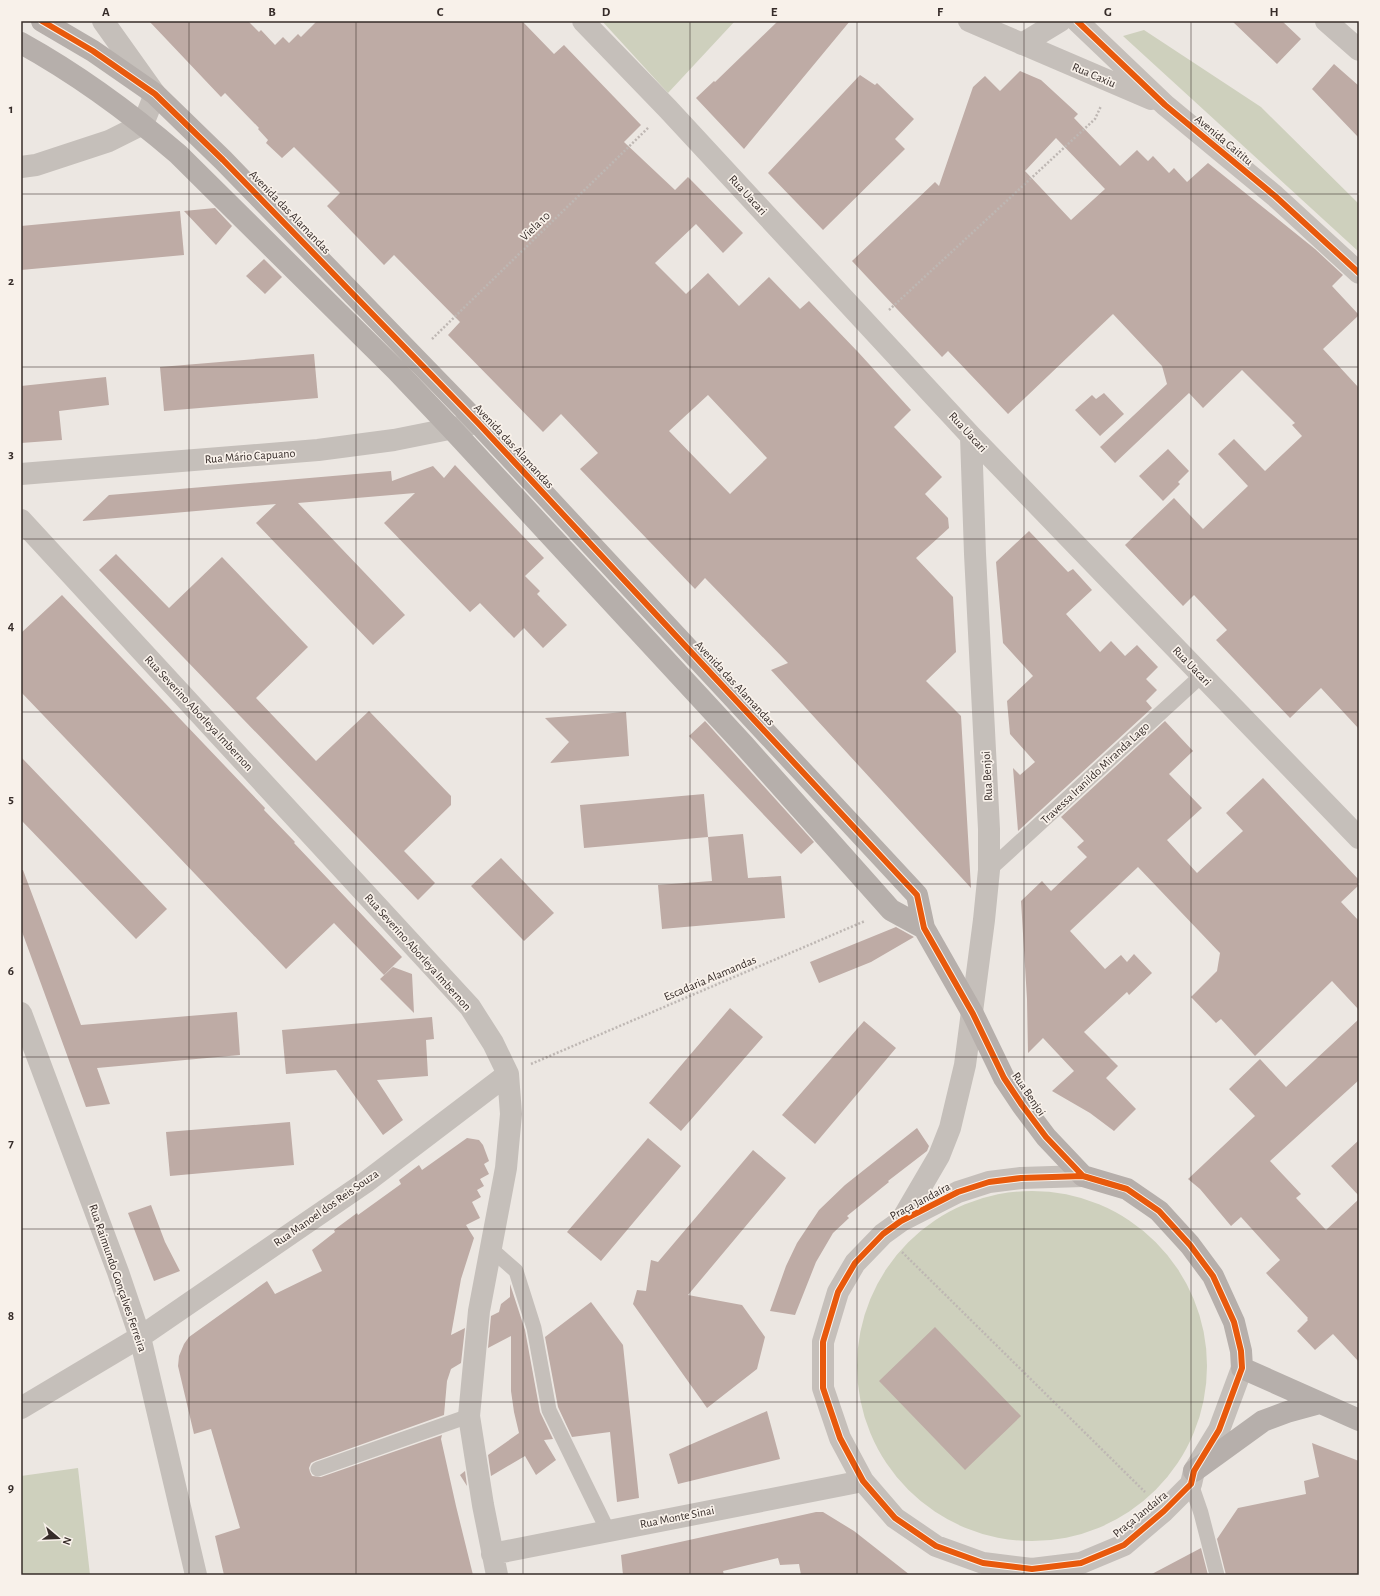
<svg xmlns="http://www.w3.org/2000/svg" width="1380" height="1596" viewBox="0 0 1380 1596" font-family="'Alegreya Sans',sans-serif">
<rect width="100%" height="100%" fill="#ece7e2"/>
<path fill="#ced0bd" d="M 602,21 L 735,21 L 668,93 Z
M 1144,30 L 1261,107 L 1359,204 L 1359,252 L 1123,36 Z
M857 1366a175 175 0 1 1 350 0a175 175 0 1 1-350 0Z
M 78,1468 L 90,1575 L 21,1575 L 21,1476 Z"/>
<path fill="#beaba5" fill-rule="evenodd" d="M 149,21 L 248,21 L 259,32 L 261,30 L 275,45 L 283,37 L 289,43 L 298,34 L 301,37 L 317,21 L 522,21 L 554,54 L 564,45 L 641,125 L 624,142 L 675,190 L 688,177 L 743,233 L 723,253 L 696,224 L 655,263 L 686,294 L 708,273 L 739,306 L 769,277 L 800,309 L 809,301 L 858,352 L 911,410 L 894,427 L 942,477 L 925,494 L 948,518 L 949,528 L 916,558 L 953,597 L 956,652 L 926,681 L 961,716 L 971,888 L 771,670 L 788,663 L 705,578 L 695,589 L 580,469 L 598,453 L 561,414 L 543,432 L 448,335 L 460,322 L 394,255 L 384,265 L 327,206 L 340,193 L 294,147 L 282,158 L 266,143 L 268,140 L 258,129 L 259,128 L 225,93 L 221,97 ZM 708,395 L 767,458 L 730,494 L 669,431 Z
M 778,21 L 850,21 L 744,149 L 696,98 L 714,81 L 715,82 Z
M 1232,21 L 1282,21 L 1301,39 L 1277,64 Z
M 1334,64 L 1359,86 L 1359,138 L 1312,89 Z
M 1020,71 L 1041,80 L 1078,114 L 1074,118 L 1120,166 L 1137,150 L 1148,161 L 1153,156 L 1169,173 L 1174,168 L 1187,182 L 1208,163 L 1315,249 L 1343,275 L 1332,286 L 1359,315 L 1323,349 L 1359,388 L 1359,729 L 1321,688 L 1290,718 L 1216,640 L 1227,630 L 1194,595 L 1183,606 L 1125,545 L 1174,498 L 1203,529 L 1248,486 L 1218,454 L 1234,439 L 1265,471 L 1302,436 L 1292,425 L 1295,423 L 1242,370 L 1203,408 L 1189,393 L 1115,463 L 1100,447 L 1167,384 L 1162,366 L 1113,314 L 1008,414 L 948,351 L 942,357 L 852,261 L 935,182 L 939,186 L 973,87 L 985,76 L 1000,91 ZM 1056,138 L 1105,189 L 1071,220 L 1025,171 Z
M 860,75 L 875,85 L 877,83 L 914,119 L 895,139 L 905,149 L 823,230 L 768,173 Z
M 215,208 L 232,226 L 216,245 L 184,211 Z
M 180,211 L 184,255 L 21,270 L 21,226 Z
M 264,259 L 282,277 L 265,294 L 246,276 Z
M 314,354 L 318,398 L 164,411 L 160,367 Z
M 106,377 L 109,405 L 59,411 L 62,440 L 21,443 L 21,386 Z
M 1104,393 L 1124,414 L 1100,436 L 1075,410 L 1092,395 L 1096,399 Z
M 1168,449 L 1189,471 L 1178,482 L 1180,484 L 1163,501 L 1139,476 Z
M 455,465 L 544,558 L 525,576 L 540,591 L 537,594 L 567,625 L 543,648 L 524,628 L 514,638 L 480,603 L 470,612 L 384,523 L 415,493 L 298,503 L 405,615 L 373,645 L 256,523 L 276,504 L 82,521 L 109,495 L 391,471 L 392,481 L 433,466 L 444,478 Z
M 1029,531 L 1068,572 L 1073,569 L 1092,590 L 1066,614 L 1100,652 L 1111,641 L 1125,656 L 1137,645 L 1158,667 L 1146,679 L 1157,690 L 1146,701 L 1152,708 L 1018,831 L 1013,768 L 1020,775 L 1035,762 L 1010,734 L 1007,701 L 1033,676 L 1003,643 L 996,562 Z
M 116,554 L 169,608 L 222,557 L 308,647 L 256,698 L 316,761 L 369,711 L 451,796 L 451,805 L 404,851 L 435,883 L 418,900 L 99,570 Z
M 62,595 L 265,808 L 264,810 L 295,842 L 294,843 L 402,957 L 384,975 L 334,923 L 286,969 L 21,692 L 21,633 Z
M 626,712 L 629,756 L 550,763 L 569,742 L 545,718 Z
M 705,721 L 814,842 L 801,854 L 689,736 Z
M 1165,721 L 1193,751 L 1169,774 L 1202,808 L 1167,840 L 1197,873 L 1243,831 L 1226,813 L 1263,778 L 1359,880 L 1359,885 L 1341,902 L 1359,921 L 1359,1010 L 1332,981 L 1255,1056 L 1221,1019 L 1216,1023 L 1191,997 L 1217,971 L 1220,953 L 1138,867 L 1070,931 L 1105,969 L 1121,955 L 1127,962 L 1134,954 L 1152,973 L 1129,995 L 1127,992 L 1084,1032 L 1118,1066 L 1106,1078 L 1136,1109 L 1114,1131 L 1090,1113 L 1052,1091 L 1074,1071 L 1043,1038 L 1028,1053 L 1027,999 L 1021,901 L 1042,881 L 1051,891 L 1087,857 L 1077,847 L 1084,841 L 1061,817 Z
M 21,757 L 167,909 L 136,939 L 21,820 Z
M 704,794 L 708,837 L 584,848 L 580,805 Z
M 743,834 L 748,878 L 781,876 L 785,918 L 662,929 L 658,885 L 712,881 L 708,837 Z
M 501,858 L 554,913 L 524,941 L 471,886 Z
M 21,870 L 23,870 L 81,1025 L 237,1012 L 240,1055 L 97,1068 L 110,1104 L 86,1107 L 21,929 Z
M 896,927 L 914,937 L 871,962 L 819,983 L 810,962 Z
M 393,967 L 412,974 L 414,1013 L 380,979 Z
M 730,1008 L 763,1037 L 681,1131 L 649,1103 Z
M 432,1017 L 434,1039 L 426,1040 L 428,1076 L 377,1080 L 403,1120 L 383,1135 L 336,1070 L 286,1074 L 282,1030 Z
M 1359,1019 L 1359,1080 L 1270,1161 L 1301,1194 L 1296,1198 L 1326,1230 L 1359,1199 L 1359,1362 L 1333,1334 L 1315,1350 L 1297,1331 L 1308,1320 L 1307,1319 L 1308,1318 L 1266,1273 L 1280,1260 L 1241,1217 L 1231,1226 L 1200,1189 L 1188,1179 L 1255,1116 L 1229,1089 L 1260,1059 L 1286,1087 Z
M 864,1021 L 896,1048 L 815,1144 L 782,1115 Z
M 290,1122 L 294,1165 L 170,1176 L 166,1132 Z
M 917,1128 L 929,1146 L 927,1151 L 888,1181 L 889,1182 L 847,1216 L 849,1218 L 833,1233 L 816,1262 L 795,1315 L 770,1311 L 786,1266 L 797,1243 L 819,1210 L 845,1185 Z
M 467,1138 L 479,1140 L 483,1145 L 489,1161 L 484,1164 L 489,1174 L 480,1179 L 484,1186 L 477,1190 L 481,1197 L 472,1202 L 480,1218 L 466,1225 L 474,1238 L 461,1279 L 451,1335 L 465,1328 L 461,1363 L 451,1369 L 447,1381 L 444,1415 L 315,1461 L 311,1463 L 309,1468 L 310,1472 L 312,1476 L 321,1477 L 442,1435 L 441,1439 L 456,1506 L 473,1575 L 224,1575 L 215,1536 L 240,1528 L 211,1429 L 194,1434 L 178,1366 L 179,1356 L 184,1344 L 189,1337 L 267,1281 L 275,1294 L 322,1271 L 312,1250 L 335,1232 L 334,1230 L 357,1213 L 358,1215 L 401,1184 L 399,1180 L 419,1165 L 422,1170 Z
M 648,1138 L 681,1166 L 601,1261 L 567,1232 Z
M 1359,1140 L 1359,1196 L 1331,1166 Z
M 753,1150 L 786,1178 L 688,1295 L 742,1305 L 765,1337 L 757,1369 L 707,1408 L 633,1304 L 637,1290 L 646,1291 L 651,1260 L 658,1262 Z
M 151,1205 L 165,1242 L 180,1271 L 154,1281 L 128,1213 Z
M 510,1284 L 525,1330 L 540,1412 L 553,1439 L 544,1440 L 556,1460 L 536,1475 L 525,1456 L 491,1476 L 488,1455 L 519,1433 L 514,1412 L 511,1391 L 511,1336 L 488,1348 L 491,1316 L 499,1312 L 501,1304 L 510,1297 Z
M 591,1302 L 623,1345 L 639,1498 L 617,1502 L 610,1432 L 572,1437 L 558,1407 L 545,1337 Z
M 935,1327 L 1021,1416 L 965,1470 L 879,1381 Z
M 767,1411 L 780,1459 L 678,1484 L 669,1454 Z
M 1312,1443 L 1359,1461 L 1359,1575 L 1226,1575 L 1217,1539 L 1238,1508 L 1306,1494 L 1304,1481 L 1319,1477 Z
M 465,1471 L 467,1486 L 460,1475 Z
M 816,1512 L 823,1512 L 854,1531 L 910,1575 L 801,1575 L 799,1564 L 780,1565 L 778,1558 L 723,1571 L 724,1575 L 623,1575 L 621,1555 Z
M 1201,1548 L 1208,1575 L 1150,1575 Z"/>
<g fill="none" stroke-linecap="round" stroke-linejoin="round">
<path stroke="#beb7b3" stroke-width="2.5" stroke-dasharray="2 2" stroke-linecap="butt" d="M 889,310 L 1095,119 L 1101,106
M 432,339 L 649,127
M 531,1064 L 865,921
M 902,1252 L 1145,1492"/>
<path stroke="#c5bfba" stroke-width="15" d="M 989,870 L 1201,676
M 491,1249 L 516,1271 L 534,1328 L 549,1410 L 608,1531
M 318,1469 L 469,1416
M 1191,1484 L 1201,1513 L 1217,1575"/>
<path stroke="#c5bfba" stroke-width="22" d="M 583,21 L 668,109 L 971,436 L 1359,838
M 969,21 L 1151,99
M 1077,21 L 1165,105 L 1275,196 L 1359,273
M 1326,21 L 1359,50
M 1022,44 L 1060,21
M 21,167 L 36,165 L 109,141 L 143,124 L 155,94 L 103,21
M 21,474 L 318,450 L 394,440 L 469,425
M 21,520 L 470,1007 L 493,1043 L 508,1074 L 511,1114 L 506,1168 L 479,1311 L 469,1416 L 483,1505 L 497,1575
M 21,1013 L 118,1272 L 140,1337 L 196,1575
M 1083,1176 L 1021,1178 L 989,1182 L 958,1192 L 901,1221 L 883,1234 L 855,1263 L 838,1292 L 823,1342 L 823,1388 L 840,1438 L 863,1481 L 895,1518 L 936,1546 L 983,1563 L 1032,1569 L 1081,1563 L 1124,1545 L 1164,1511 L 1191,1484 L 1194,1471 L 1219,1430 L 1242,1368
M 901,1221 L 939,1156 L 950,1128 L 965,1065 L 984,920 L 989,870 L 989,829 L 975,554 L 971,436
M 21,1408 L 140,1337 L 366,1182 L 508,1074
M 492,1554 L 863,1481"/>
<path stroke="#b6afab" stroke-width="22" d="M 42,21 L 93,51 L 155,94 L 223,160 L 478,423 L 917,895 L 924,928 L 973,1014 L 1004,1078 L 1022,1105 L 1046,1137 L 1083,1176 L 1127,1189 L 1159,1211 L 1190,1245 L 1213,1276 L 1234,1322 L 1241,1351 L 1242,1368 L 1359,1420
M 21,43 C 77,74 129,112 178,154 L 396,370 L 451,428 L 744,745 L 891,910 L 924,928
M 1194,1471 L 1263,1421 L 1287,1412 L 1320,1403"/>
<g stroke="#f8f1ea" stroke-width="8">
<path id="cycleway" d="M 42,21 L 93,51 L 155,94 L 223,160 L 478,423 L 917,895 L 924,928 L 973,1014 L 1004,1078 L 1022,1105 L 1046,1137 L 1083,1176
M 1077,21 L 1165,105 L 1275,196 L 1359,273
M 1083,1176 L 1127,1189 L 1159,1211 L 1190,1245 L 1213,1276 L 1234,1322 L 1241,1351 L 1242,1368 L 1219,1430 L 1194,1471 L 1191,1484 L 1164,1511 L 1124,1545 L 1081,1563 L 1032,1569 L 983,1563 L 936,1546 L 895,1518 L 863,1481 L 840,1438 L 823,1388 L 823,1342 L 838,1292 L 855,1263 L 883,1234 L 901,1221 L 958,1192 L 989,1182 L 1021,1178 Z"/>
</g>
<use href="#cycleway" stroke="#e8590c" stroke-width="6"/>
</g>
<path fill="none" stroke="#362c29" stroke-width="1" stroke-opacity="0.55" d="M 189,21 L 189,1575M 356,21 L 356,1575M 523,21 L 523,1575M 690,21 L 690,1575M 857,21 L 857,1575M 1024,21 L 1024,1575M 1191,21 L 1191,1575M 21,194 L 1359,194M 21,367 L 1359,367M 21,539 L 1359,539M 21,712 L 1359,712M 21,884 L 1359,884M 21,1057 L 1359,1057M 21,1229 L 1359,1229M 21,1402 L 1359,1402"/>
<g text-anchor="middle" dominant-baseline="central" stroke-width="3.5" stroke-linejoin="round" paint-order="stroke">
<g font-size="12" fill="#362c29" stroke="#f8f1ea">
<text transform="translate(1094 75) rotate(23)">Rua Caxiu</text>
<text transform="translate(1224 140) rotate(40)">Avenida Caititu</text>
<text transform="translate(748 195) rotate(47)">Rua Uacari</text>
<text transform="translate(290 212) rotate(46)">Avenida das Alamandas</text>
<text transform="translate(535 226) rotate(-44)">Viela 10</text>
<text transform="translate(968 432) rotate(47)">Rua Uacari</text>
<text transform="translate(514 446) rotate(47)">Avenida das Alamandas</text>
<text transform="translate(250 456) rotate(-4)">Rua Mário Capuano</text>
<text transform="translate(1192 666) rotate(46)">Rua Uacari</text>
<text transform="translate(735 683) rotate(47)">Avenida das Alamandas</text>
<text transform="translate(199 713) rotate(47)">Rua Severino Aborleya Imbernon</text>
<text transform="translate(1095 773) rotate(-43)">Travessa Iranildo Miranda Lago</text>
<text transform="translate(987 776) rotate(-93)">Rua Benjoi</text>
<text transform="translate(418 952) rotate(48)">Rua Severino Aborleya Imbernon</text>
<text transform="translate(710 978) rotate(-23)">Escadaria Alamandas</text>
<text transform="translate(1029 1094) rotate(56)">Rua Benjoi</text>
<text transform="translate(920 1201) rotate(-28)">Praça Jandaíra</text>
<text transform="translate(326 1208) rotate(-35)">Rua Manoel dos Reis Souza</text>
<text transform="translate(118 1278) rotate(71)">Rua Raimundo Gonçalves Ferreira</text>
<text transform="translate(1140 1514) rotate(-39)">Praça Jandaíra</text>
<text transform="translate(677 1517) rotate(-11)">Rua Monte Sinai</text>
</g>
</g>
<rect width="1380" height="1596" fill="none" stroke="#f8f1ea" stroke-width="44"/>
<g transform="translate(58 1538) rotate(109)" stroke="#f8f1ea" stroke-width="3" paint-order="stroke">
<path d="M0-3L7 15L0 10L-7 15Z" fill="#362c29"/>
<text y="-6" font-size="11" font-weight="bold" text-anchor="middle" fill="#362c29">N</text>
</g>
<rect x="22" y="22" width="1336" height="1552" fill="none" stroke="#362c29" stroke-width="1.5"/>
<g font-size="13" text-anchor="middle" font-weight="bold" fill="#362c29">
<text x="106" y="16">A</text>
<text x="272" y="16">B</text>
<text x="440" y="16">C</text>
<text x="606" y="16">D</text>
<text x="774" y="16">E</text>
<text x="940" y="16">F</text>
<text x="1108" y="16">G</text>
<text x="1274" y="16">H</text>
<text x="11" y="113">1</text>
<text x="11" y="285">2</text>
<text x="11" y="458">3</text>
<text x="11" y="630">4</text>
<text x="11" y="803">5</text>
<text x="11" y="975">6</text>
<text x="11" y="1147">7</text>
<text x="11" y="1320">8</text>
<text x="11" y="1492">9</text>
</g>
</svg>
